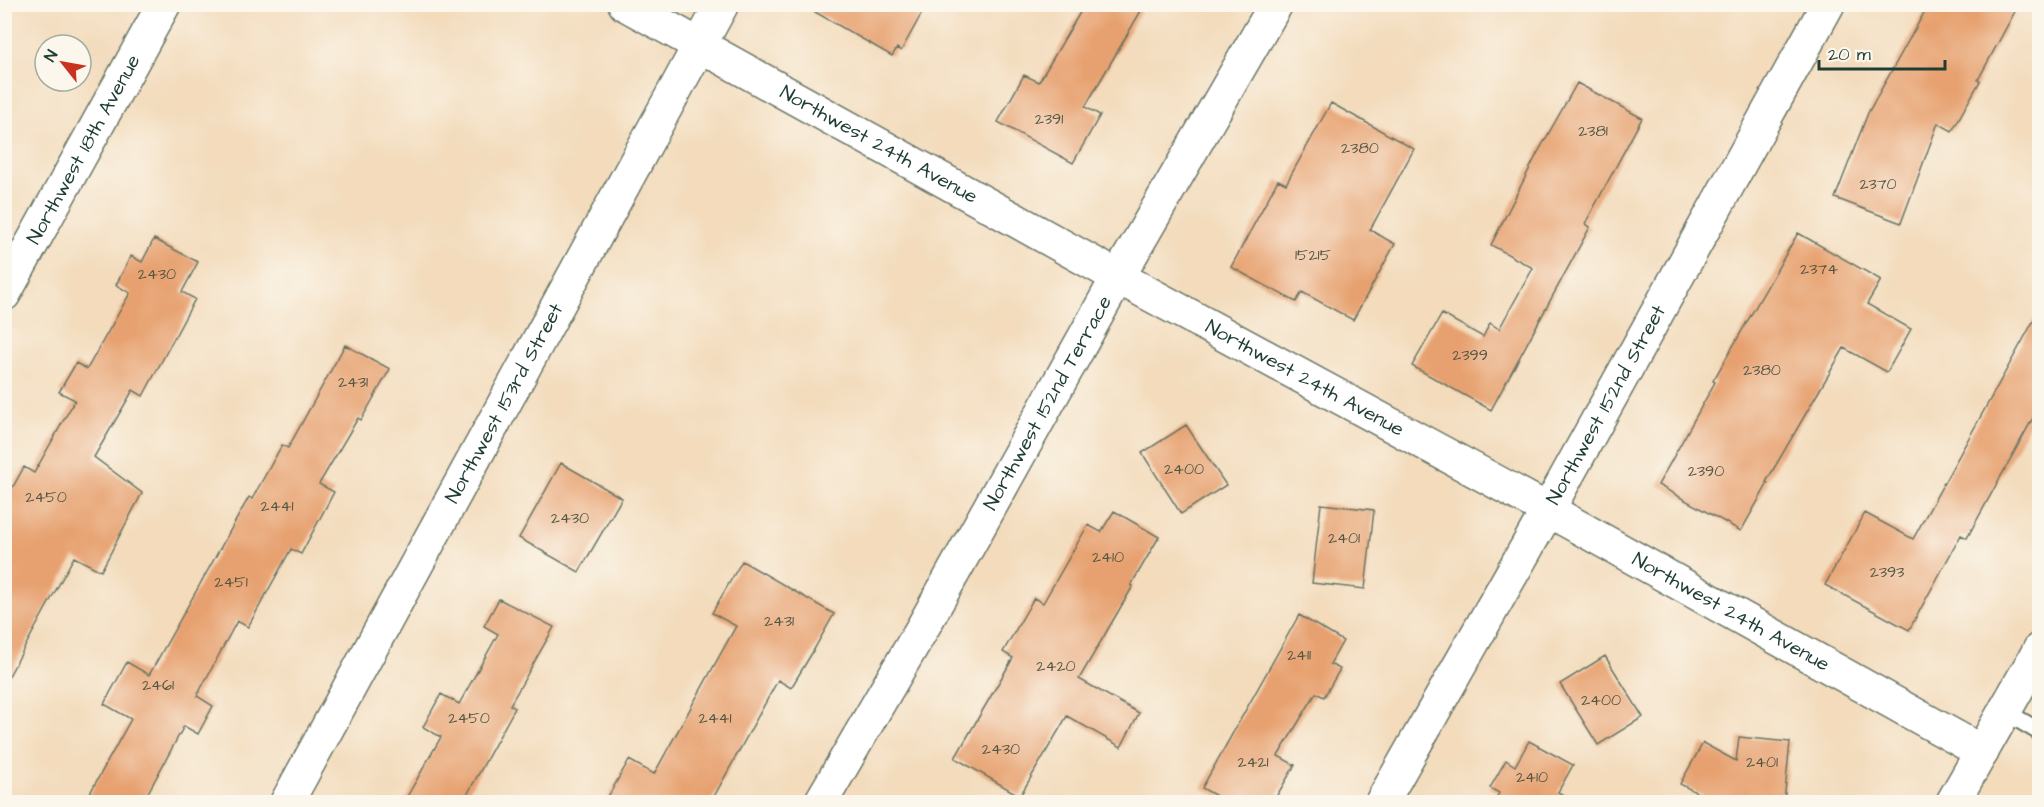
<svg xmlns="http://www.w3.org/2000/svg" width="2044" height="807" viewBox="0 0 2044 807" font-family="'Architects Daughter',sans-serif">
<rect width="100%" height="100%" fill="#fbf7ec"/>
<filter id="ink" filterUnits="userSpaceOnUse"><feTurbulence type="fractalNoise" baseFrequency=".0167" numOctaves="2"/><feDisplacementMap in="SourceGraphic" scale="12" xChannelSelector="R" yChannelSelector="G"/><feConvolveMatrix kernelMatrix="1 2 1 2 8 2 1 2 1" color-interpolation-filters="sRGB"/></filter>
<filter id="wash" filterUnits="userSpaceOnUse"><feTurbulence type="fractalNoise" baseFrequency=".008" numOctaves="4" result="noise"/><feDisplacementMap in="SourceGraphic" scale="24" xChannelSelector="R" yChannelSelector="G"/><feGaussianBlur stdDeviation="1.35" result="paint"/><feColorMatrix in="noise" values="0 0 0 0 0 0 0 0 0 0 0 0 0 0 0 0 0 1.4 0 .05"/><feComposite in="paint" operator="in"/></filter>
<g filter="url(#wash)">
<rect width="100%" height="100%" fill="#f3dbbc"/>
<g id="blocks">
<path fill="#e7a16f" d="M 801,4 L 927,4 L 901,51 L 897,48 L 892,56 Z
M 1085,4 L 1145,4 L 1085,107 L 1100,115 L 1073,163 L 998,122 L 1024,75 L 1039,82 Z
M 1929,4 L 2019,4 L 1978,80 L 1980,81 L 1952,131 L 1938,123 L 1901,223 L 1835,198 L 1868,113 Z
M 1577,83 L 1642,118 L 1585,224 L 1590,227 L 1491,410 L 1412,366 L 1442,314 L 1483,337 L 1490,323 L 1499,329 L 1533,268 L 1491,245 L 1537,154 Z
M 1331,103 L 1414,149 L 1370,230 L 1395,244 L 1353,320 L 1302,292 L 1296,302 L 1231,267 L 1278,180 L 1286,184 Z
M 1798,233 L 1881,280 L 1867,304 L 1911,329 L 1887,372 L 1844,348 L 1766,482 L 1768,483 L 1741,531 L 1658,485 L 1715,382 L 1713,381 Z
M 154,239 L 198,262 L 182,292 L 195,299 L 143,396 L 133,390 L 94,457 L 142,493 L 101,571 L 74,557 L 4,685 L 4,503 L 24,467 L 34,473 L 75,400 L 59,392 L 76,363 L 87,369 L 130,293 L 116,285 L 131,256 L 142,262 Z
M 2040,309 L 2040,405 L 1967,538 L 1961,535 L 1909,630 L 1825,585 L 1865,513 L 1913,539 Z
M 345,345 L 390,369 L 361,420 L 358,418 L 319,484 L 334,492 L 301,554 L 291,549 L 248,627 L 237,621 L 197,696 L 213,706 L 198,734 L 184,726 L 143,802 L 85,802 L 131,719 L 104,704 L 127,662 L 149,675 L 249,497 L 252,499 L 282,445 L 288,448 Z
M 1186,425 L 1226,485 L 1181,514 L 1142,453 Z
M 561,463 L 622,498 L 579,572 L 519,538 Z
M 1321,504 L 1374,510 L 1365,589 L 1312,583 Z
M 1114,511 L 1159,537 L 1131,585 L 1133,586 L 1079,679 L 1139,713 L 1121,747 L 1067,716 L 1020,796 L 955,758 L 1013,658 L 1003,652 L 1034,598 L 1043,603 L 1088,525 L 1101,532 Z
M 742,561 L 834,614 L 812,653 L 791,688 L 778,680 L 711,802 L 605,802 L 629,760 L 654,774 L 736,626 L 712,613 Z
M 499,599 L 554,627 L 510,705 L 515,708 L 463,802 L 404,802 L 441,737 L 423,727 L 441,694 L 459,704 L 498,634 L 484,626 Z
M 1299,615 L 1343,641 L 1330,664 L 1340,669 L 1324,697 L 1316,693 L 1278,756 L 1295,765 L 1273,802 L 1227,802 L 1202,788 Z
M 1605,656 L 1643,717 L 1598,745 L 1560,684 Z
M 1739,737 L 1790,742 L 1784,802 L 1715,802 L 1680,784 L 1703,743 L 1736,761 Z
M 1529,741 L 1573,765 L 1558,792 L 1576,802 L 1494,802 L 1499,793 L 1490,788 L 1506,760 L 1515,766 Z"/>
</g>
</g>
<g filter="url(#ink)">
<use href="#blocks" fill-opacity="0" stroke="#697464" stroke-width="1.5"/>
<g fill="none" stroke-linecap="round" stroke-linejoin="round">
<g stroke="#697464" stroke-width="20">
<path id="lane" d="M 2004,711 L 2040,732"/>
</g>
<g stroke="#697464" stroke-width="36">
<g id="street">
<path id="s1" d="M 625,4 L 1118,277 L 1548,510 L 1982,752"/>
<path id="s2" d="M 4,294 L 164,4"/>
<path id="s3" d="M 287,802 L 722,4"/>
<path id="s4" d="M 821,802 L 923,627 L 1118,277 L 1276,4"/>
<path id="s5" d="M 1382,802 L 1548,510 L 1828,4"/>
</g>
</g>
<g stroke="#697464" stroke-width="36">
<path id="secondary" d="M 1953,802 L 2040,649"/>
</g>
<use href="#lane" stroke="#fff" stroke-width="16"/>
<use href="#street" stroke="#fff" stroke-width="33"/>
<use href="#secondary" stroke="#fff" stroke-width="33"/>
</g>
</g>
<g text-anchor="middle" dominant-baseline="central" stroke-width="6" stroke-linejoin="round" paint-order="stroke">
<g font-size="16" fill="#515643">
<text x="1049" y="119">2391</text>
<text x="1593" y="131">2381</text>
<text x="1360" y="148">2380</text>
<text x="1878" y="184">2370</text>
<text x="1313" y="255">15215</text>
<text x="1819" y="269">2374</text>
<text x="157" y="274">2430</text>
<text x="1470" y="355">2399</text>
<text x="1762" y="370">2380</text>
<text x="353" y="382">2431</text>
<text x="1184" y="469">2400</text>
<text x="1706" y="471">2390</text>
<text x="46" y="497">2450</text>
<text x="277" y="506">2441</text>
<text x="570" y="518">2430</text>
<text x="1344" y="538">2401</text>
<text x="1108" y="557">2410</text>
<text x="1887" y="572">2393</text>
<text x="231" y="582">2451</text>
<text x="779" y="621">2431</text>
<text x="1299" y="655">2411</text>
<text x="1056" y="666">2420</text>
<text x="158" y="685">2461</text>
<text x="1601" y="700">2400</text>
<text x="469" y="718">2450</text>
<text x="715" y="718">2441</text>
<text x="1001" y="749">2430</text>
<text x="1253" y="762">2421</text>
<text x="1762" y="762">2401</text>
<text x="1532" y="777">2410</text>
</g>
<g font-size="20" fill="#1f3d34" stroke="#fbf7ec">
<text stroke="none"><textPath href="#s1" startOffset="290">Northwest 24th Avenue</textPath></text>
<text stroke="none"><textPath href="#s2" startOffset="165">Northwest 18th Avenue</textPath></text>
<text stroke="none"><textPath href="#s1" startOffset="776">Northwest 24th Avenue</textPath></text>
<text stroke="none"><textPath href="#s4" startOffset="459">Northwest 152nd Terrace</textPath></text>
<text stroke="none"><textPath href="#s3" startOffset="454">Northwest 153rd Street</textPath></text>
<text stroke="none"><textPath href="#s5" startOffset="456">Northwest 152nd Street</textPath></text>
<text stroke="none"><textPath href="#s1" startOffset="1262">Northwest 24th Avenue</textPath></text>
</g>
</g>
<rect width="2044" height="807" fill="none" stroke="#fbf7ec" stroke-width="24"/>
<g transform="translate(63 63) rotate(301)"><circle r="28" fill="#fbf7ec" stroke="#a3ada2" stroke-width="1.5"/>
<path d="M0-4.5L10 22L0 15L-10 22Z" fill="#c8321e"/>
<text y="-9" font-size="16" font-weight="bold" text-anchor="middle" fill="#1f3d34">N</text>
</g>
<path d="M1819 60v9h126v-9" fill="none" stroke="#1f3d34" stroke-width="3"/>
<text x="1828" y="60" font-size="18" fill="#1f3d34" stroke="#fbf7ec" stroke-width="4.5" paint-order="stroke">20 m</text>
</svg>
